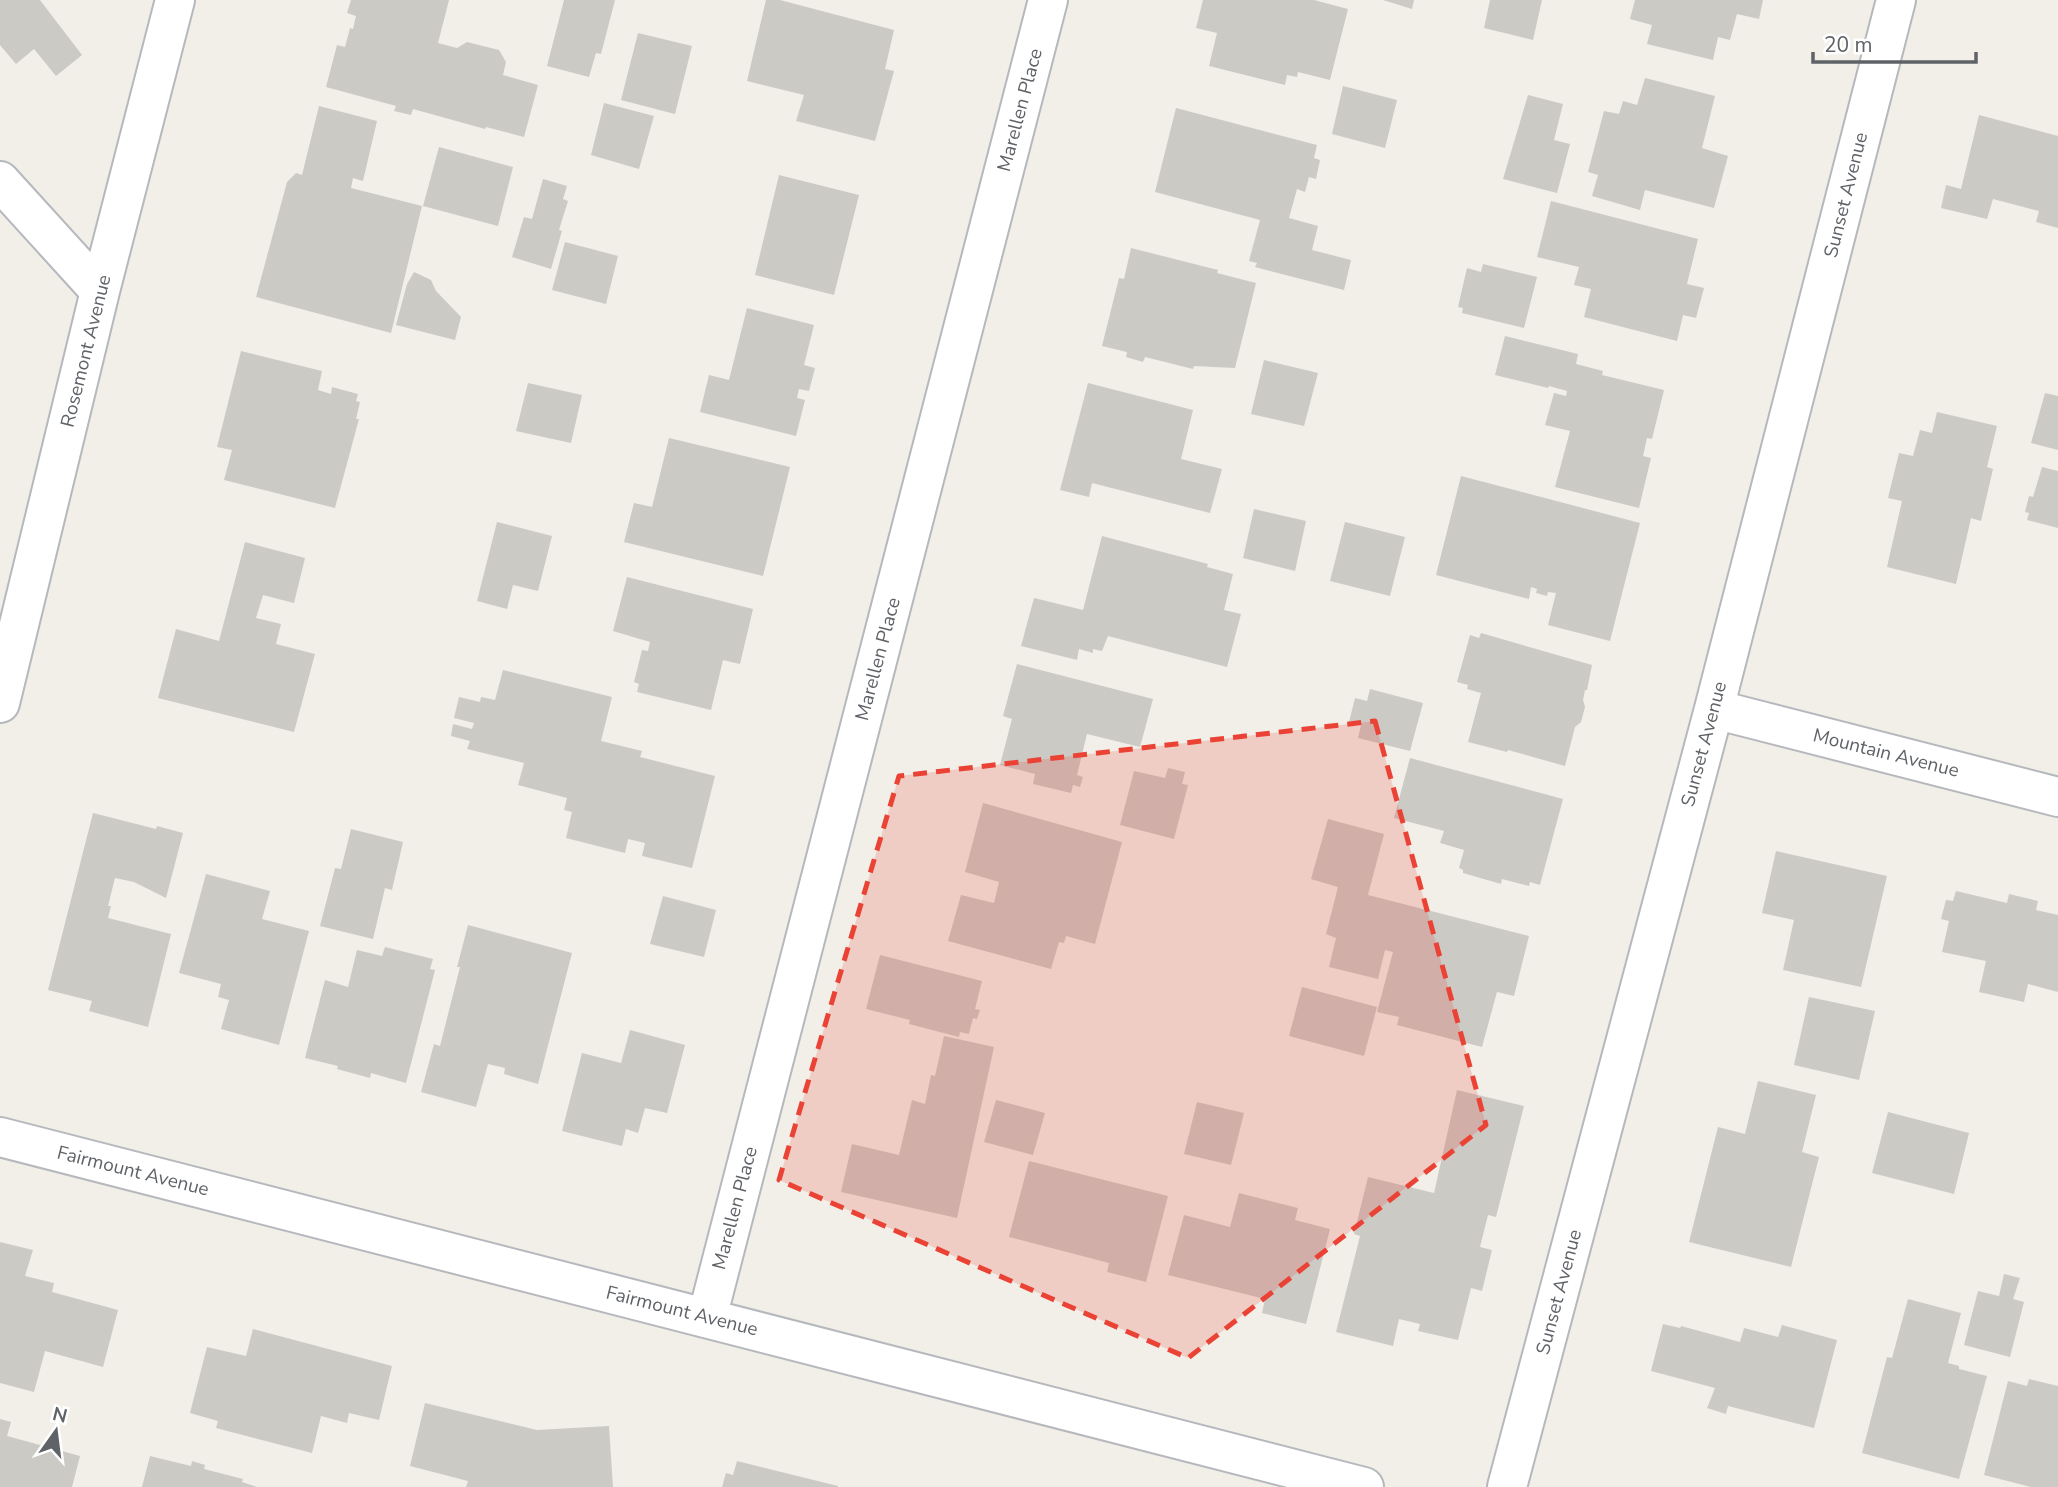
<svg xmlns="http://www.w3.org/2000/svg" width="2058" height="1487" viewBox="0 0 2058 1487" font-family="'Nunito Sans',sans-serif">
<rect width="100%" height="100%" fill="#f1efe8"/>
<path fill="#cccac5" d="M 0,0 L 40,0 L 82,55 L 56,76 L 34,49 L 16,64 L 0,45 Z
M 351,0 L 449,0 L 438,43 L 457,48 L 467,42 L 499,50 L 506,62 L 503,75 L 538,85 L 524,137 L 486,127 L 485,129 L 413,109 L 411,115 L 394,111 L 396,106 L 326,87 L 337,45 L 345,47 L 350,28 L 353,29 L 356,16 L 347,13 Z
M 564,0 L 615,0 L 601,54 L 596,53 L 589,77 L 547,66 Z
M 766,0 L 780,0 L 894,30 L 885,69 L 894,71 L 875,141 L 796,121 L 804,95 L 747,81 Z
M 1203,0 L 1314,0 L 1348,9 L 1330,80 L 1298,72 L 1297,77 L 1287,75 L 1285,85 L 1209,66 L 1217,33 L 1196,28 Z
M 1383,0 L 1414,0 L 1412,9 Z
M 1490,0 L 1542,0 L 1533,40 L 1484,28 Z
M 1635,0 L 1763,0 L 1759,19 L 1737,14 L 1730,40 L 1718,37 L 1713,60 L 1647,44 L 1652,25 L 1630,19 Z
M 638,33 L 692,46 L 675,114 L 621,100 Z
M 1645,78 L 1715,96 L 1702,148 L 1728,156 L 1714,208 L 1645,190 L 1640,210 L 1592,196 L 1598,175 L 1588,172 L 1604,111 L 1619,114 L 1623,101 L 1637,105 Z
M 1343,86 L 1397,100 L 1385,148 L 1332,134 Z
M 1528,95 L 1563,104 L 1554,140 L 1570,144 L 1557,193 L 1503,179 Z
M 604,103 L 654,116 L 639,169 L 591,155 Z
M 319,106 L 377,121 L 363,181 L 353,178 L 351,188 L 422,206 L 391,333 L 256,297 L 287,182 L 296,173 L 302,175 Z
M 1176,108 L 1317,145 L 1314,158 L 1320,160 L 1316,179 L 1309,177 L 1305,192 L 1297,189 L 1289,218 L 1318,226 L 1312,250 L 1351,260 L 1344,290 L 1255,267 L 1257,263 L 1249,261 L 1260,220 L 1155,192 Z
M 1979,115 L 2058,136 L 2058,228 L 2036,222 L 2039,211 L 1993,199 L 1987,219 L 1941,208 L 1946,185 L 1961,189 Z
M 439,147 L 513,167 L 498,226 L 423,206 Z
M 779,175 L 859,195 L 834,295 L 755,275 Z
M 543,179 L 567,186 L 563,199 L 568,201 L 559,230 L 562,231 L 551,269 L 512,257 L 524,217 L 532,219 Z
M 1551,201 L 1698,239 L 1687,284 L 1704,288 L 1696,318 L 1683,315 L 1677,341 L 1584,317 L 1591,289 L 1574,285 L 1579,267 L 1537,257 Z
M 565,242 L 618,256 L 606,304 L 552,290 Z
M 1131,248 L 1218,270 L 1217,273 L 1256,283 L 1235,368 L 1194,366 L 1193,369 L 1145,357 L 1143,362 L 1126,357 L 1127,352 L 1102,346 L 1119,278 L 1124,279 Z
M 1483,264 L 1537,277 L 1524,328 L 1462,313 L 1463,308 L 1458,307 L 1467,268 L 1481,272 Z
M 414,272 L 431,280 L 436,291 L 461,317 L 455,340 L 396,325 L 407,284 Z
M 747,308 L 814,325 L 804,365 L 815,368 L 809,391 L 799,389 L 797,398 L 805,400 L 796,436 L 700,412 L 709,375 L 729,380 Z
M 1505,336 L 1578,354 L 1576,364 L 1603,371 L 1602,375 L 1664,390 L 1652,439 L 1647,438 L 1643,456 L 1651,458 L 1639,508 L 1555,487 L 1570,431 L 1545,425 L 1554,393 L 1566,396 L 1567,391 L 1549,386 L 1548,388 L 1495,375 Z
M 241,351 L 322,371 L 318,390 L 331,394 L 332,387 L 358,394 L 356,401 L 360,402 L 356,419 L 359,419 L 335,508 L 224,480 L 232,450 L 217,447 Z
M 1264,360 L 1318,373 L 1304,426 L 1251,414 Z
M 528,383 L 582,395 L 571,443 L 516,431 Z
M 1088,383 L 1193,410 L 1181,459 L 1222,469 L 1210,513 L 1092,483 L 1089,497 L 1060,490 Z
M 2045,393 L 2058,396 L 2058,450 L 2031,443 Z
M 1937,412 L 1997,426 L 1987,467 L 1993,469 L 1981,521 L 1971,518 L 1956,584 L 1887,567 L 1902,501 L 1888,498 L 1899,453 L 1913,456 L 1920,430 L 1932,433 Z
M 669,438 L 790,467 L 763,576 L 624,542 L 634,503 L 652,507 Z
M 2042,467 L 2058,471 L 2058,528 L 2027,520 L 2029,513 L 2025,512 L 2029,496 L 2033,497 Z
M 1461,476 L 1640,523 L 1610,641 L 1548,625 L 1556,593 L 1548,592 L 1547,596 L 1536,593 L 1537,589 L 1531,587 L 1529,599 L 1436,575 Z
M 1254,509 L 1306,521 L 1295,571 L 1243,558 Z
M 497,522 L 552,536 L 538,591 L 513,585 L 507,609 L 477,601 Z
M 1345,522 L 1405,537 L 1390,596 L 1330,581 Z
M 1102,536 L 1208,564 L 1207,567 L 1233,574 L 1224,610 L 1241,614 L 1227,667 L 1108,636 L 1102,651 L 1093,649 L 1093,653 L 1079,649 L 1077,660 L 1021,646 L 1034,598 L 1083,610 Z
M 245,542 L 305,558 L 294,603 L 263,595 L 256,618 L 281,624 L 276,644 L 315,654 L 294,732 L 158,698 L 176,629 L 219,641 Z
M 627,577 L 753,609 L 740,664 L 723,660 L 711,710 L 637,692 L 639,684 L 634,682 L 642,650 L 648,651 L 650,642 L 613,631 Z
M 1481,633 L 1592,665 L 1587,690 L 1585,690 L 1583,700 L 1585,707 L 1581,722 L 1575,727 L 1565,766 L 1508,750 L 1507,752 L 1468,742 L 1481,693 L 1467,689 L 1468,685 L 1457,682 L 1470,635 L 1479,638 Z
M 1017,664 L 1153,699 L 1140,747 L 1087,734 L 1077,775 L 1083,777 L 1080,787 L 1073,785 L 1071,793 L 1033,784 L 1035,774 L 1000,765 L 1012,719 L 1003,716 Z
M 503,670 L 612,697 L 601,741 L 642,751 L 640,757 L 715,776 L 692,868 L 642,856 L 645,843 L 628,839 L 625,853 L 566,838 L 572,812 L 564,810 L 567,798 L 518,785 L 524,763 L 467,749 L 470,741 L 451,736 L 453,724 L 472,729 L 474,723 L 454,718 L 459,697 L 480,702 L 481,697 L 495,700 Z
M 1370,689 L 1423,703 L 1410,751 L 1358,738 L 1361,725 L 1349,722 L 1355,698 L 1367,701 Z
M 1410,758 L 1563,799 L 1540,885 L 1530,882 L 1529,886 L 1502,879 L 1501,884 L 1463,873 L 1463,870 L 1459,868 L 1464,850 L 1440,843 L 1444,831 L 1394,818 Z
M 1168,768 L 1185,772 L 1182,784 L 1188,785 L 1174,839 L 1120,825 L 1134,771 L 1165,778 Z
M 983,803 L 1122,842 L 1095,944 L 1066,936 L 1064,943 L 1059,942 L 1051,969 L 948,941 L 961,895 L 994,903 L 999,882 L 965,872 Z
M 93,813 L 156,829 L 157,826 L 183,833 L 166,898 L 134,882 L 115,878 L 108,906 L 111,906 L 108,918 L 171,934 L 148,1027 L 89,1011 L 92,1001 L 48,990 Z
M 1328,819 L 1384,834 L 1368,895 L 1529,936 L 1514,996 L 1497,992 L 1482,1047 L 1397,1025 L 1399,1017 L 1377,1012 L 1393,952 L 1385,950 L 1378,979 L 1329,967 L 1336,938 L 1326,934 L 1338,887 L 1311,879 Z
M 351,829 L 403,842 L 392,890 L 385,888 L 373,939 L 320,926 L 335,868 L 341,869 Z
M 1776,851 L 1887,876 L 1861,987 L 1783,970 L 1794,920 L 1762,913 Z
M 206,874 L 270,891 L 262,919 L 309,931 L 279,1045 L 221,1029 L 229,1000 L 218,997 L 221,984 L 179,973 Z
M 1956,891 L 2007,903 L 2009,894 L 2038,901 L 2036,910 L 2058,915 L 2058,992 L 2028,984 L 2024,1002 L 1979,992 L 1986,961 L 1942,952 L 1949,921 L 1941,919 L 1946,900 L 1953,901 Z
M 663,896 L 716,910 L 704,957 L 650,944 Z
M 468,925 L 572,953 L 538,1084 L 504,1074 L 505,1068 L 488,1064 L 476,1107 L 421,1092 L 434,1044 L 440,1046 L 460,967 L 457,967 Z
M 385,947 L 433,959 L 430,969 L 435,970 L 406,1083 L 371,1073 L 370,1078 L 337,1069 L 338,1066 L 305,1058 L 325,980 L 348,987 L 357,950 L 382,956 Z
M 880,955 L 982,981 L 975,1009 L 980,1010 L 977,1019 L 973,1018 L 969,1034 L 960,1032 L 959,1037 L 909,1024 L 910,1020 L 866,1009 Z
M 1302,987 L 1377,1007 L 1364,1056 L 1289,1036 Z
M 1809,997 L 1875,1011 L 1859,1080 L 1794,1065 Z
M 630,1030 L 685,1045 L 667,1113 L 645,1108 L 638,1133 L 626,1129 L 622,1146 L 562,1131 L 582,1053 L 621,1063 Z
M 944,1036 L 994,1047 L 957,1218 L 841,1192 L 852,1144 L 899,1155 L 912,1100 L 925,1104 L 931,1075 L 935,1076 Z
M 1758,1081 L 1816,1095 L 1802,1152 L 1819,1157 L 1791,1267 L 1689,1242 L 1718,1127 L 1745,1134 Z
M 1457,1090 L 1524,1106 L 1496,1217 L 1488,1215 L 1480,1247 L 1492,1250 L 1482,1291 L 1471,1288 L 1458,1340 L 1418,1331 L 1420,1324 L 1399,1319 L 1393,1346 L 1336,1332 L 1360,1236 L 1354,1234 L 1368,1177 L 1434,1193 Z
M 996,1100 L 1045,1113 L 1033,1155 L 984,1142 Z
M 1197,1102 L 1244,1113 L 1231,1165 L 1184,1154 Z
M 1888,1112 L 1969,1133 L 1954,1194 L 1872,1173 Z
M 1029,1161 L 1168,1196 L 1146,1282 L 1107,1272 L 1109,1263 L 1009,1237 Z
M 1239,1193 L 1298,1208 L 1295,1220 L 1330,1229 L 1306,1324 L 1262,1313 L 1265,1299 L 1168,1275 L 1184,1215 L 1230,1227 Z
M 0,1242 L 33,1250 L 25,1276 L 54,1283 L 52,1292 L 118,1310 L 103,1367 L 45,1351 L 34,1392 L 0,1383 Z
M 2004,1274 L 2020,1278 L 2013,1299 L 2024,1302 L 2010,1357 L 1964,1345 L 1978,1291 L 1999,1296 Z
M 1908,1299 L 1961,1313 L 1948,1363 L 1959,1366 L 1959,1369 L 1987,1376 L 1959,1479 L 1862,1453 L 1887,1357 L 1892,1358 Z
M 1663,1324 L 1680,1328 L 1681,1326 L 1740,1342 L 1744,1328 L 1778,1337 L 1782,1325 L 1837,1340 L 1814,1428 L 1728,1406 L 1726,1414 L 1707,1408 L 1715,1388 L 1651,1371 Z
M 253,1329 L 392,1366 L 379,1420 L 349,1413 L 347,1423 L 321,1416 L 312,1453 L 216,1428 L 218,1421 L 190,1413 L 207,1347 L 246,1356 Z
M 2029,1379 L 2058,1386 L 2058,1487 L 2031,1487 L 1984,1475 L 2008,1381 L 2027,1386 Z
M 425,1403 L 537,1430 L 609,1426 L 613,1487 L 466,1487 L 468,1481 L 410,1466 Z
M 0,1419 L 11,1422 L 7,1436 L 80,1456 L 72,1487 L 0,1487 Z
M 150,1456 L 191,1466 L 192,1461 L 205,1465 L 204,1469 L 243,1479 L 242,1482 L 257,1487 L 142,1487 Z
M 737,1461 L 838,1486 L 838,1487 L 722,1487 L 726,1473 L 733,1475 Z"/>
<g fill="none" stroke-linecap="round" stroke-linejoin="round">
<g stroke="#b5b8bc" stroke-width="42">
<path id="minor" d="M 0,181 L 100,291
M 0,703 L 100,291 L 175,0
M 1714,709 L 2058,797
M 0,1137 L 1364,1487
M 707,1318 L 1048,0
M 1507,1487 L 1714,709 L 1896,0"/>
</g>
<use href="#minor" stroke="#fff" stroke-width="38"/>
</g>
<path fill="#ea4335" fill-opacity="0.2" stroke="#ea4335" stroke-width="5" stroke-dasharray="14 9" stroke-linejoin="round" d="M 1375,721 L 1486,1125 L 1188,1358 L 779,1180 L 899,776 Z"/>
<g text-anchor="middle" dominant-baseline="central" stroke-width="7" stroke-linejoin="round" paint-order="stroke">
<g font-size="19" fill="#5f6368" stroke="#fff">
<text transform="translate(1020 110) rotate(-75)">Marellen Place</text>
<text transform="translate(1846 195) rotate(-76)">Sunset Avenue</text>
<text transform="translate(86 351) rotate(-76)">Rosemont Avenue</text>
<text transform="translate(878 659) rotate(-75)">Marellen Place</text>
<text transform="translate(1704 744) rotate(-75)">Sunset Avenue</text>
<text transform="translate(1886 753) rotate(14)">Mountain Avenue</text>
<text transform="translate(133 1171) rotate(14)">Fairmount Avenue</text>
<text transform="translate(735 1208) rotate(-75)">Marellen Place</text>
<text transform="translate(1559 1292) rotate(-75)">Sunset Avenue</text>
<text transform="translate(682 1311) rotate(14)">Fairmount Avenue</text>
</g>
</g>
<g transform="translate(56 1431) rotate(14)" stroke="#ffffff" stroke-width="5" paint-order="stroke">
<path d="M0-5L12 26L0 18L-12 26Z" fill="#5f6368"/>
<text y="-10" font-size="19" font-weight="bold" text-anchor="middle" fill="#5f6368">N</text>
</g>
<path d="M1813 52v10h163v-10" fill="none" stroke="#5f6368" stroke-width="3.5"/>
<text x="1824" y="52" font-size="21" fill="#5f6368" stroke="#ffffff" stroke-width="5" paint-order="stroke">20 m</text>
</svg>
